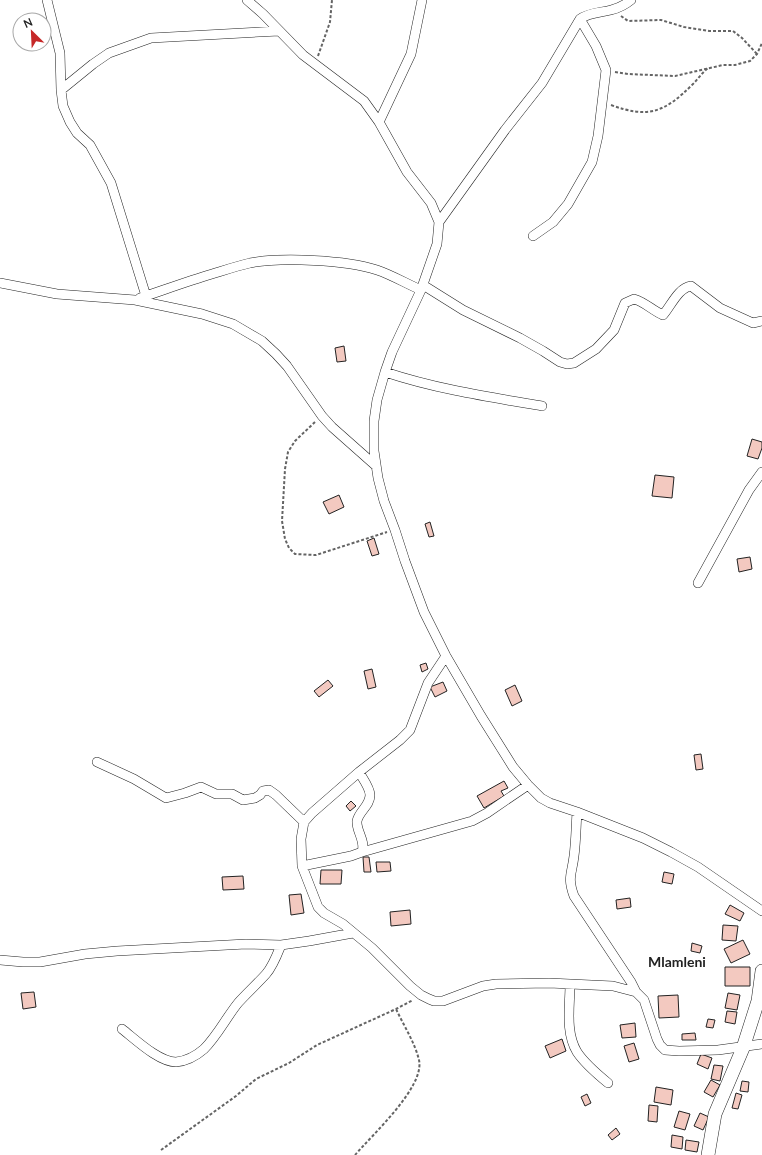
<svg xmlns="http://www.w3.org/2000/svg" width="762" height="1155" viewBox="0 0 762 1155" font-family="Lato,sans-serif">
<rect width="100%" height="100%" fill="#fff"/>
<path fill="#f3c9c0" stroke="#222" d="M344 346 346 361 337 362 335 348Z
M752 439 762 442V448L758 459 747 456Z
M655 475 674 477 672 498 652 496Z
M339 495 344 507 329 514 323 502Z
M430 522 434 536 429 537 425 524Z
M374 538 379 554 372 556 367 541Z
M750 557 752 569 739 572 737 559Z
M426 663 428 669 422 672 420 665Z
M372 669 376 687 368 689 364 671Z
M328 680 333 686 319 697 314 691Z
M443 682 447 691 435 697 430 687Z
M515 685 522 701 512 706 505 690Z
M701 754 703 769 696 770 694 755Z
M504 781 508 788 501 791 504 796 484 808 477 796Z
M351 801 356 806 350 811 346 806Z
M363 857H369L371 872H364Z
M376 862H390L391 871 377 872Z
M321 870H342L341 884H320Z
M664 872 674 874 672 884 662 882Z
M243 876 244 889 223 890 222 877Z
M301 894 304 913 291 915 289 895Z
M630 898 631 907 617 909 616 900Z
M730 905 744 913 740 921 725 914Z
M410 910 411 924 391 926 390 912Z
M723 925 738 926 736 941 722 940Z
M743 940 750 954 731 963 724 949Z
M692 943 702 946 700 953 691 951Z
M725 967H750V986H725Z
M34 992 36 1007 23 1009 21 993Z
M728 993 740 995 737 1010 725 1008Z
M678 995 679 1017 659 1018 658 996Z
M727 1011 737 1012 735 1024 725 1022Z
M708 1019 715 1020 713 1028 706 1027Z
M635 1023 636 1037 622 1038 620 1025Z
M695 1033 696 1040H682V1034Z
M562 1039 566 1051 550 1058 545 1046Z
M634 1043 639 1059 629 1062 624 1046Z
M701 1054 712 1058 708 1069 697 1064Z
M714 1065 723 1066 720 1081 711 1079Z
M711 1080 720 1085 713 1097 704 1092Z
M742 1081 749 1082 748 1092 740 1091Z
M656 1087 673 1090 671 1105 654 1102Z
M736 1093 742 1095 738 1109 732 1108Z
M587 1094 591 1103 585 1106 581 1097Z
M649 1105 658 1106 657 1122 648 1121Z
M679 1111 690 1114 685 1130 674 1127Z
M700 1113 709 1117 703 1130 694 1126Z
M616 1128 620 1134 612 1140 608 1135Z
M672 1135 683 1137 682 1149 671 1147Z
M686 1140 699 1142 697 1152 685 1150Z"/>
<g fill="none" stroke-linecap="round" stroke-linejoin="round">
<g stroke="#222" stroke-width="10">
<path id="minor" d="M47 0 60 53 61 90 63 106 70 122 77 133 90 145 111 183 146 296
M247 0 263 14 303 55 364 101 379 122 407 172 431 203 439 222 437 244 421 290 392 352 385 372 377 400 374 421V451L378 478 384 501 395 530 405 561 424 612 446 656 481 716 513 767 528 785 541 798 550 803 577 812 643 838 671 852 698 867 762 911
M61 90 93 64 109 53 151 38 279 31
M379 122 411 54 422 0
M439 222 505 130 542 83 580 19C590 12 600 13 611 10 619 8 625 5 631 0
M533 236 553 222 568 204 592 162 598 136 606 70 596 46 580 19
M0 283 57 294 135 300 202 314 233 324 262 341 276 354 287 366 322 416 332 427 376 466
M423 285 463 310 520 338 543 351 560 362 567 364 574 363 596 349 614 330 625 303 634 299C645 302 653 311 663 315 671 306 678 288 691 286L720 308 753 323 762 321
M140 298C164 290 188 281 212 274 225 270 237 266 250 263 282 257 346 260 377 270 392 275 407 284 421 290
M385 372C436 389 489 397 542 406
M698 583 749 490 762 472
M446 656 428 683 410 730 400 740 359 772 312 813 304 822 301 839 302 866 318 907 324 913 343 924 372 948 410 986 421 995 429 999 434 1001H443L483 986 496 984 549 983 613 986 636 992 644 1000 657 1039 660 1045 665 1050 679 1051 718 1050 762 1044
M97 762 134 779 166 798 185 793 201 787 216 794H232L243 800 255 798 260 795 263 791 269 790 276 795 304 822
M577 812C576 826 576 841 574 856 572 874 567 877 574 896L631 982 636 992
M362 852 472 821 487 813 528 785
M302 866 351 856 362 852C366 841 356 831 357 821 359 811 370 806 370 795 370 788 363 779 359 772
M0 960 23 962H40L85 954 117 951 246 944 281 945 309 941 353 933
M570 984C570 1006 565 1032 577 1052 585 1064 597 1074 608 1083
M122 1029C136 1040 159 1062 176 1062 187 1061 196 1056 204 1049 217 1036 226 1018 238 1003 247 993 257 984 266 974 273 966 277 955 281 945"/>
</g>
<g stroke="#222" stroke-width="14">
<path id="secondary" d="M708 1155 715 1114 743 1048 758 1001 762 971"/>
</g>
<path stroke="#646464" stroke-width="2" stroke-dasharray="3 2" stroke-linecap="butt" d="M621 16 628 21 661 20 684 27 709 31H733L742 38 757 54
M318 56 330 22 332 0
M615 72 628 74 675 76 723 65H735L750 61 757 54 762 43
M611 105C649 119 665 112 693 84 698 79 702 73 708 68
M315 422 295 441 288 452 285 469 282 521 285 539 289 548 295 554 316 555 387 532
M161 1150 236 1096 256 1079 289 1063 317 1045 396 1009 413 1000
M355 1155C372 1135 425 1087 419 1060 415 1043 404 1026 396 1009"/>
<use href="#minor" stroke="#fff" stroke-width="9"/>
<use href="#secondary" stroke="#fff" stroke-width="13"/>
</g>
<g text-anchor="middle" stroke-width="3" stroke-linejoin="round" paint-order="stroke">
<g font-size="14" font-weight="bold" fill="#222" stroke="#fff">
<text x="677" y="967">Mlamleni</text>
</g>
</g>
<g transform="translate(32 32) rotate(336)"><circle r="19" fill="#ffffff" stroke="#a7a7a7"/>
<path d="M0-3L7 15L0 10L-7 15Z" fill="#c62828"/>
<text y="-6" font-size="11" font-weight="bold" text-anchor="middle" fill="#222222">N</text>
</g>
</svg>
